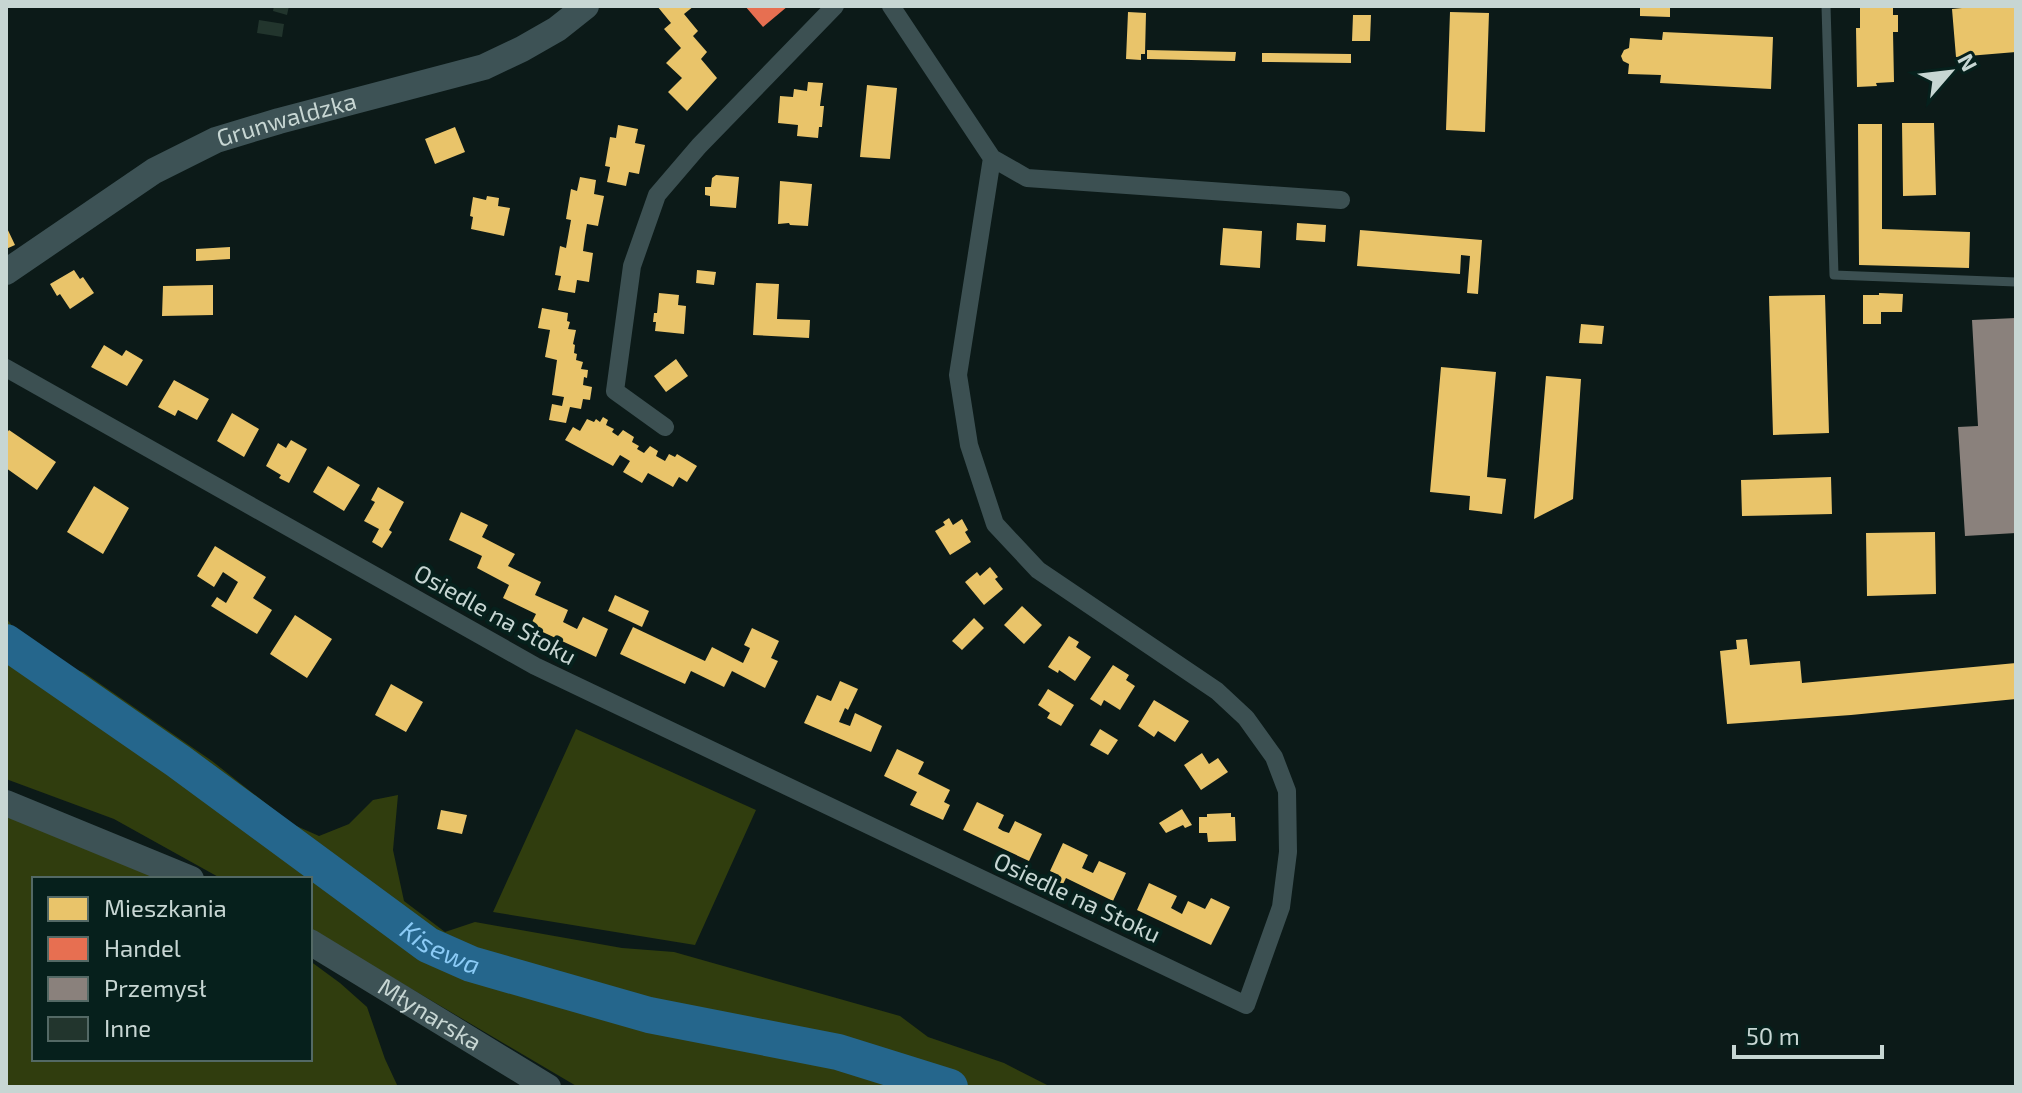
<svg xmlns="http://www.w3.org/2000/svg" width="2022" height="1093" viewBox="0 0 2022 1093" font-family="'Exo 2',sans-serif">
<rect width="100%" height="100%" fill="#0c1a18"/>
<path fill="#303d0e" d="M6 618 27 645 56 664 83 672 212 761 292 824 319 836 349 824 373 800 398 795 393 850 404 901 445 932 475 922 622 948 674 952 900 1016 928 1037 1004 1063 1051 1087H578L310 929V879H222L114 819 6 779Z
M576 729 756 810 695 945 493 912Z
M6 806 159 879H34V1059H310V961L340 983 367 1007 385 1059 398 1087H6Z"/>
<path fill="#e9c46a" d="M657 6H694L684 14 698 31 693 36 707 52 701 59 717 78 687 111 668 92 682 78 666 63 681 48 664 29 671 23Z
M1640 6H1670V17L1640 16Z
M1860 6H1893V15H1898V32H1893L1894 82 1876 83 1877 86 1857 87 1856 28H1860Z
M1982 6H2016V52L1956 57 1952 9Z
M1128 12 1146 13 1145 54H1141V60L1126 59Z
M1450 12 1489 13 1485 132 1446 130Z
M1353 15H1371L1370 41H1352Z
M1663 32 1773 37 1771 89 1660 83 1661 75 1628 74 1629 64 1623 61 1621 56 1624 50 1629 48 1630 38 1662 40Z
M1147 50 1236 52 1235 61 1147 59Z
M1262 53 1351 54V63L1262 62Z
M808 82 823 83 820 106H824L822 127H819L818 138 797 136 798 125 778 123 780 96 793 97 794 89 807 91Z
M867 85 897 88 890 159 860 157Z
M1902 123H1934L1936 195 1903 196Z
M1858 124H1882V229L1970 232 1969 268 1859 265Z
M618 125 638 129 635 143 645 145 639 174 629 172 626 186 607 182 610 167 605 166 610 137 616 138Z
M455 127 465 152 435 164 425 139Z
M716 175 739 177 736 208 710 206V196L705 195V187H711L712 178Z
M580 177 596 180 594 194 604 196 598 226 587 224 585 236 583 251 593 253 589 282 577 280 575 293 558 290 561 276 555 275 560 246 566 248 571 220 566 219 571 189 577 191Z
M780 181 812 184 808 226 790 225 789 223 778 224Z
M487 196 499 198 498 206 510 208 504 236 471 229 473 217 470 216 473 197 486 200Z
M1297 223 1326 225 1325 242 1296 240Z
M6 226 15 245 6 249Z
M1223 228 1262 231 1260 268 1220 265Z
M1360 230 1482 240 1478 294 1467 293 1470 256 1461 255 1460 274 1357 266Z
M230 247V259L196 261V249Z
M74 270 80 279 83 277 94 293 70 309 60 294 57 296 50 284Z
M697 270 716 272 714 285 696 283Z
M756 283 779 284 777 319 810 320 809 338 753 335Z
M213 285V315L162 316 163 286Z
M659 293 679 295 678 305 686 306 684 334 655 331 656 322H653L654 313H657Z
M1879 293 1903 294 1902 312H1881V324H1863V295H1879Z
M1825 295 1829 433 1773 435 1769 296Z
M542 308 568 313 567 321 570 322 568 329 576 330 573 344 575 345 574 353 577 354 576 360 583 362 581 369 588 370 587 378 584 377 583 385 592 387 590 400 583 399 581 409 570 407 566 423 549 420 552 404 562 406 564 397 552 395 557 360 545 357 550 330 538 328Z
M1581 324 1604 326 1602 344 1579 343Z
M104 345 122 356 126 350 143 360 127 386 91 367Z
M676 359 688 376 666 392 654 376Z
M1441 367 1496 372 1487 477 1506 479 1502 514 1469 510 1470 496 1430 492Z
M1546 376 1581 379 1573 499 1534 519Z
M174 380 209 399 197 420 178 410 175 416 158 407Z
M232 413 259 429 244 457 217 441Z
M603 417 608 420 606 425 614 429 612 432 618 436 623 430 634 437 632 442 639 446 637 449 644 453 650 446 658 451 656 456 665 461 669 454 675 457 677 454 697 466 687 482 679 477 673 487 648 473 642 483 623 472 630 461 620 455 613 466 565 440 573 427 580 431 587 419 594 422 596 419 600 422Z
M9 430 56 462 37 490 6 468V434Z
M291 440 307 449 289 483 279 478 281 475 266 466 278 443 286 448Z
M328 466 360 485 344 511 313 492Z
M1831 477 1832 514 1742 516 1741 480Z
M94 486 129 508 103 554 67 532Z
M378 487 404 502 389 530 392 532 382 548 372 542 379 529 364 521 375 502 371 500Z
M461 512 488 525 482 537 515 554 508 566 541 582 535 595 568 610 563 622 577 629 583 617 608 629 596 657 530 626 536 614 503 598 509 585 477 568 482 556 449 540Z
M949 518 953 525 962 519 968 530 965 532 971 542 950 555 935 531 945 525 943 522Z
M1935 532 1936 594 1867 596 1866 533Z
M215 546 266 577 253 598 272 610 257 634 211 606 217 597 226 603 238 582 223 572 214 587 197 576Z
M990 567 998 577 995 579 1003 589 984 605 965 582 977 572 980 576Z
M615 595 649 611 642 627 608 611Z
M1022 606 1042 625 1024 644 1004 625Z
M295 615 332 639 307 678 270 654Z
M974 618 984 628 962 650 952 641Z
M633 627 705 661 712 647 743 663 750 648 744 645 752 628 779 641 771 658 778 661 765 688 732 671 724 687 691 671 685 684 620 654Z
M1069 636 1079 642 1076 647 1091 657 1075 681 1059 670 1058 673 1048 667Z
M1747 639 1750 665 1800 661 1802 683 2016 663V699L1851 715 1727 724 1720 651 1737 649 1736 640Z
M1113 665 1129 675 1126 680 1135 686 1120 710 1104 700 1101 706 1090 699Z
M840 681 858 689 848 710 845 708 839 722 850 726 855 713 882 726 871 752 804 723 817 695 831 701Z
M391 684 423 702 406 732 375 715Z
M1048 689 1074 705 1061 726 1047 718 1050 713 1038 705Z
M1154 700 1189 721 1175 742 1158 731 1154 737 1138 726Z
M1100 729 1118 740 1108 755 1090 745Z
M897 749 924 762 918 774 950 790 944 802 950 805 943 820 910 805 917 792 884 776Z
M1202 753 1209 764 1218 758 1228 772 1201 790 1184 765Z
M977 802 1004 815 998 828 1003 831 1009 833 1015 821 1042 834 1029 861 963 830Z
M1182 809 1192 825 1185 828 1183 825 1166 833 1159 823Z
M441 810 467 815 462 834 437 829Z
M1231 813V817H1235L1236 841 1208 842 1207 833H1199V817H1207V814Z
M1063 843 1088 855 1082 868 1093 873 1099 861 1126 873 1113 901 1066 878 1063 884 1056 881 1059 875 1050 871Z
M1149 883 1177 896 1171 908 1182 914 1188 901 1205 909 1211 898 1230 907 1211 945 1137 910Z"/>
<path fill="#e76f51" d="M745 6H788L763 27Z"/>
<path fill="#8a817c" d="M2016 318V533L1965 536 1958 427 1978 426 1972 320Z"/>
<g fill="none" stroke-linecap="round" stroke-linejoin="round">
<path stroke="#25668c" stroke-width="36" id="s1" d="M6 642 178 761 428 945 471 964 649 1015 838 1052 950 1087"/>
</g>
<path fill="#22352d" d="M274 6H289L287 15 273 11Z
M259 20 284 24 282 37 257 33Z"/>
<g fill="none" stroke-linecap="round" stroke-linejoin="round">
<path stroke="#3c5052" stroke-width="9" d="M1826 6 1834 275 2016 282"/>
<path stroke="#3c5052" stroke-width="18" d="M891 6 992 158 1027 178 1341 200
M6 368 535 666 1246 1005 1281 907 1288 852 1287 791 1274 757 1246 718 1217 691 1038 570 995 524 969 445 958 375 992 158
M665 427 615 391 632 266 657 195 699 146 835 6"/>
<g stroke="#3d5255" stroke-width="26">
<path id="s2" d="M6 272 154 171 216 140 279 121 484 67 522 49 557 29 586 6"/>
<path d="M6 803 191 879"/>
<path id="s3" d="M310 942 548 1087"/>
</g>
</g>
<g text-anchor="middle" stroke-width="8" stroke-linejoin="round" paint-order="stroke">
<g font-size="24" fill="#c7d6d3" stroke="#06201c">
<text dy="8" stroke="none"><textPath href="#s2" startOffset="322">Grunwaldzka</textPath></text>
<text transform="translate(495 615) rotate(29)" y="8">Osiedle na Stoku</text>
<text transform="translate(1077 898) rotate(25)" y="8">Osiedle na Stoku</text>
<text dy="8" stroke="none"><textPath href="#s3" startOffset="140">Młynarska</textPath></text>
</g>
<g font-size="26" font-style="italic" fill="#8bcbf6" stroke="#06201c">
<text dy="9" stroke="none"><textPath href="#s1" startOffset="532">Kisewa</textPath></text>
</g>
</g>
<rect width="2022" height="1093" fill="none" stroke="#c7d6d3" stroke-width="16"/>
<rect x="32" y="877" width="280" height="184" fill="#06201c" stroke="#536965" stroke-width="2"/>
<rect x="48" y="897" width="40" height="24" fill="#e9c46a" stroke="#536965" stroke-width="2"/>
<text x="104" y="917" font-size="24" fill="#c7d6d3">Mieszkania</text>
<rect x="48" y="937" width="40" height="24" fill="#e76f51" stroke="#536965" stroke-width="2"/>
<text x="104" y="957" font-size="24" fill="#c7d6d3">Handel</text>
<rect x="48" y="977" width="40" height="24" fill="#8a817c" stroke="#536965" stroke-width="2"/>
<text x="104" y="997" font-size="24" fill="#c7d6d3">Przemysł</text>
<rect x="48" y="1017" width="40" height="24" fill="#22352d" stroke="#536965" stroke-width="2"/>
<text x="104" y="1037" font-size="24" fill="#c7d6d3">Inne</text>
<g transform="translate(1950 72) rotate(62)" stroke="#06201c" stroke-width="6" paint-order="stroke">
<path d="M0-6L14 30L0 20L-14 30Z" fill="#c7d6d3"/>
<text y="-12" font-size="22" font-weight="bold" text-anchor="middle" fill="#c7d6d3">N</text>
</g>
<path d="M1734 1045v12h148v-12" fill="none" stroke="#c7d6d3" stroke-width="4"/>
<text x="1746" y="1045" font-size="24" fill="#c7d6d3" stroke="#06201c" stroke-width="6" paint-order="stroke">50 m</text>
</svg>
